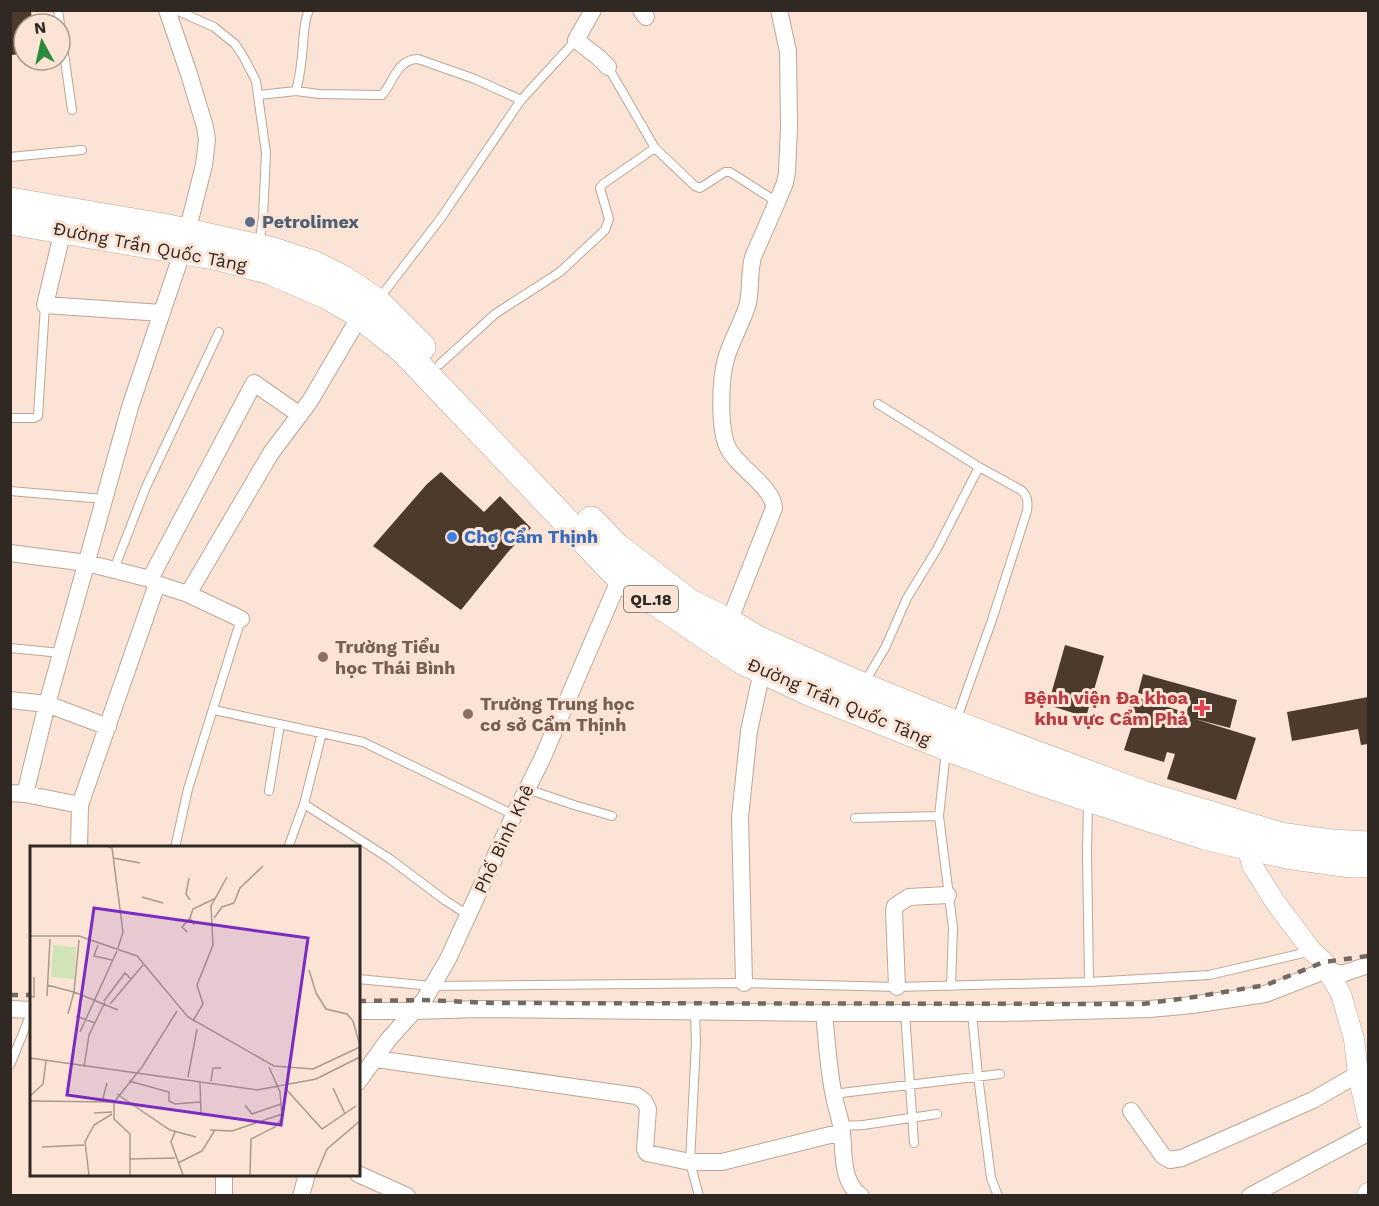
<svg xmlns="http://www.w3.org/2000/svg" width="1379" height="1206" viewBox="0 0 1379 1206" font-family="'Work Sans',sans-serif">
<rect width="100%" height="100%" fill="#fbe4d5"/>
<path fill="#4c3a2d" d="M10 10H31L32 24H24V54L10 55Z
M441 472 484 512 500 496 531 528 508 552 461 610 373 546 427 484Z
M1065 645 1104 656 1086 717 1048 705Z
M1143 674 1237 700 1230 728 1195 719 1256 738 1236 800 1167 779 1175 754 1167 752 1164 762 1124 750 1136 713 1128 710 1133 696 1181 711 1180 714 1186 716 1188 707 1138 693Z
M1368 697V744L1361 745 1358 729 1292 741 1287 712Z"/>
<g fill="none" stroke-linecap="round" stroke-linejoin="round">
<g stroke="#bca697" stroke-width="10">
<path id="service" d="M58 10 60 24
M176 10 214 27 235 44 243 56 256 81 266 153 263 218 259 245
M60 25 72 110
M608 67 655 148 695 186 700 188 725 172H730L777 202
M296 91 319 94 382 95C393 83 397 59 418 59L475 79 521 100
M259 95 296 91C300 76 302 60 303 44 304 33 304 20 309 10
M10 157 82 150
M378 300 441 218 521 100 576 40
M440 364 495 314 560 272 605 230 609 219 600 188 603 184 655 148
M878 404 979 467 1021 490C1028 496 1028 502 1027 511L992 620 956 721
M10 418H34L38 416 45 305
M10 491 104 499
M114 569 146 487 219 332
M10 648 61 653
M864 683 885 648 907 598 937 549 979 467
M214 710 363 742 514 815
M946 751 939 816 953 928 951 986
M527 789 574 805 612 816
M269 791 280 724
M1088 802 1087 852 1089 982
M304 804 390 859 446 901 468 915
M855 818 939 816
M175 848 188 789 241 619
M288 848 304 804 322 733
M358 979 432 986 744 983 897 987 1089 982 1209 975 1312 951
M695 1012 696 1042 690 1162 699 1196
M905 1013 914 1143
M972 1013 978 1076 991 1178 998 1196
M10 1065 32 1011
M833 1094 1000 1074
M841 1126 863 1125 937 1114"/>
</g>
<g stroke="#bca697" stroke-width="18">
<path id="minor" d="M167 10 189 74 205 127 207 140 204 165 187 232
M593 10 576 40 598 57 608 67
M641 10 646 17
M63 230 45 305 162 313
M10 553 87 563 150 579 157 584 188 594 241 619
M150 579 254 383 300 415
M188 594 271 453 310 401 360 316
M729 622 774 508C773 486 736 467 727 446 719 426 720 380 726 359 731 340 743 322 748 303 751 288 749 272 753 257L777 202 785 183 787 172 789 128 788 51 779 10
M10 700 47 704 108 727
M10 793 25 794 80 805
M25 794 47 704 130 407 183 250
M79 848 80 805 157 584
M744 983 740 817 749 731 762 671
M897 987 894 911 895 906 909 897 948 895
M10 1009 32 1010
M358 1011H415L479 1009 824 1013H1004L1150 1009 1192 1005 1265 994 1327 970 1342 974 1368 965
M824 1013C827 1040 828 1069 834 1096 836 1108 841 1119 842 1132 844 1153 841 1182 861 1196
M376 1059 637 1096 644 1101 648 1109 645 1149 647 1153 690 1162H722L842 1132
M358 1082 388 1040 424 1000 448 959 514 815 542 759 620 578
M1131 1111 1163 1156 1170 1160 1182 1158 1313 1100 1358 1074
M358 1174 407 1196
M224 1196V1174
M301 1196 307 1174
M1250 1196 1368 1133"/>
</g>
<g stroke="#bca697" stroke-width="21">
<path id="tertiary" d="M1247 846 1252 865 1275 902 1312 951 1324 962 1327 970 1341 994 1354 1039 1358 1074 1368 1119
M1367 1196 1368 1193"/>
</g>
<g stroke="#bca697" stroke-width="28">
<path id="trunk" d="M10 201 163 227 273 251 313 264 343 279 377 302 422 347
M10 221 219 257 270 271 328 296 354 311 403 350 620 578 743 661 811 693 959 752 1023 776 1127 811 1205 836 1247 846 1292 856 1349 864H1368
M591 520 616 546 690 603 729 622 757 639 862 686 955 724 1145 795 1281 836 1332 843 1368 845"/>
</g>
<use href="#service" stroke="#fff" stroke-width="8"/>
<use href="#minor" stroke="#fff" stroke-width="16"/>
<use href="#tertiary" stroke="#fff" stroke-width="20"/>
<use href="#trunk" stroke="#fff" stroke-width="27"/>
<path stroke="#75685f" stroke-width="4.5" stroke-dasharray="8 8" stroke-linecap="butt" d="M10 995H32
M358 1001 424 1000 491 1003 1142 1004 1194 997 1266 985 1324 962 1368 956"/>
</g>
<circle fill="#5c6f8a" stroke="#fbe4d5" stroke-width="2" cx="250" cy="222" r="6"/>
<circle fill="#3f7fe0" stroke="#fbe4d5" stroke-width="2" cx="452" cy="537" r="6"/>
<g fill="#8d6e63" stroke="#fbe4d5" stroke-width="2">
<circle cx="323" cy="657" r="6"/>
<circle cx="468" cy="714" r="6"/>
</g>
<path fill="#e0444e" stroke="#fbe4d5" stroke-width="2" d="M1199 699h6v6h6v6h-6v6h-6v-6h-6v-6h6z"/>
<g text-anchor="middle" stroke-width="6" stroke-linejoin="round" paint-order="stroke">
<rect fill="#fbe4d5" stroke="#6d6058" stroke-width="1.5" x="624" y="586" width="54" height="26" rx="4.5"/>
<g font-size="16" font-weight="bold" fill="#302822">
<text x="651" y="605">QL.18</text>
</g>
<g font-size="18" font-weight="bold" fill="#4e5e75" stroke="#fbe4d5" text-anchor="start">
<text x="262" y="228">Petrolimex</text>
</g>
<g font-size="18" fill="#302822" stroke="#fbe4d5">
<text transform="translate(150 247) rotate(11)" y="6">Đường Trần Quốc Tảng</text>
<text transform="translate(839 702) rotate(23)" y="6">Đường Trần Quốc Tảng</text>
<text transform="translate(504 839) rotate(-65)" y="6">Phố Bình Khê</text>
</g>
<g font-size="18" font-weight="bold" fill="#366cbe" stroke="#fbe4d5" text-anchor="start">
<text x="464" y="543">Chợ Cẩm Thịnh</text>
</g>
<g font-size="18" font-weight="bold" fill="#785e54" stroke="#fbe4d5" text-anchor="start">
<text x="335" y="653">Trường Tiểu<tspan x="335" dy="21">học Thái Bình</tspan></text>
<text x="480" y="710">Trường Trung học<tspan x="480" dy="21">cơ sở Cẩm Thịnh</tspan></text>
</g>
<g font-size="18" font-weight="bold" fill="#be3a42" stroke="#fbe4d5" text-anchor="end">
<text x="1188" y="704">Bệnh viện Đa khoa<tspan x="1188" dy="21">khu vực Cẩm Phả</tspan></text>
</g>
</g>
<g transform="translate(30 846)">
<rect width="330" height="330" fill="#fbe4d5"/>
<path d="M23 99 46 101 44 133 21 131Z" fill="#d0e4b7"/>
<path fill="none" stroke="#aa998d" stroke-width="1.5" d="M78 1 82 2 93 86 88 102M83 12 110 17M159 32 156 48 160 54M112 51 133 57M184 72 192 61 204 57 210 42 233 20M164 79 160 72 163 63 186 52M157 86 152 81 160 72M0 90H49L107 110 158 171 244 220 283 223 330 201M49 94 44 146 88 164M68 99 64 110 82 114M279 124 286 147 296 163 317 168 323 175 330 200M17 139 44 146 38 168M0 150 4 151V131M17 150 20 93M74 155 95 127 101 133M80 158 113 119M46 170 65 177M163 175 173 158 167 139 183 99 181 60 197 31M50 186 87 105M0 212 227 244 286 233 330 211M54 221 59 189 75 156M158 231 167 183M99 235 139 246V255L145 258 170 256M181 235 183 222H191M170 237 171 267M255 242 292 283 326 260M303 242 315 268M87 248 140 284 166 291M0 250 13 238 16 215M0 255 84 256M72 256 77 237M215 259 222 268 251 258M64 267 82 266M180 284 202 285 252 268M145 286 141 296 153 329M12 301 54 299M99 313 145 312M148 317 172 305 185 284M59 329 55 296 64 279 82 268M100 329V288L84 273V256L112 221 147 165M220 329 221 293 245 281 252 272 250 246 239 221M286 329 297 303 330 275"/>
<path fill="#7b2cbf" fill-opacity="0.15" stroke="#7b2cbf" stroke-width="3" d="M64 62 278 92 251 279 37 249Z"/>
<rect width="330" height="330" fill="none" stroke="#302822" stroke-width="3"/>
</g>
<rect width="1379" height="1206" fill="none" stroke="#302822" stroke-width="24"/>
<g transform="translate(42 42) rotate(352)"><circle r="28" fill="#fbe4d5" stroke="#aa998d" stroke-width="1.5"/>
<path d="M0-4.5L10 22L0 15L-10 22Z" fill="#2a8a3d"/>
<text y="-9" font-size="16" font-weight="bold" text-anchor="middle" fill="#302822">N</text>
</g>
</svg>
